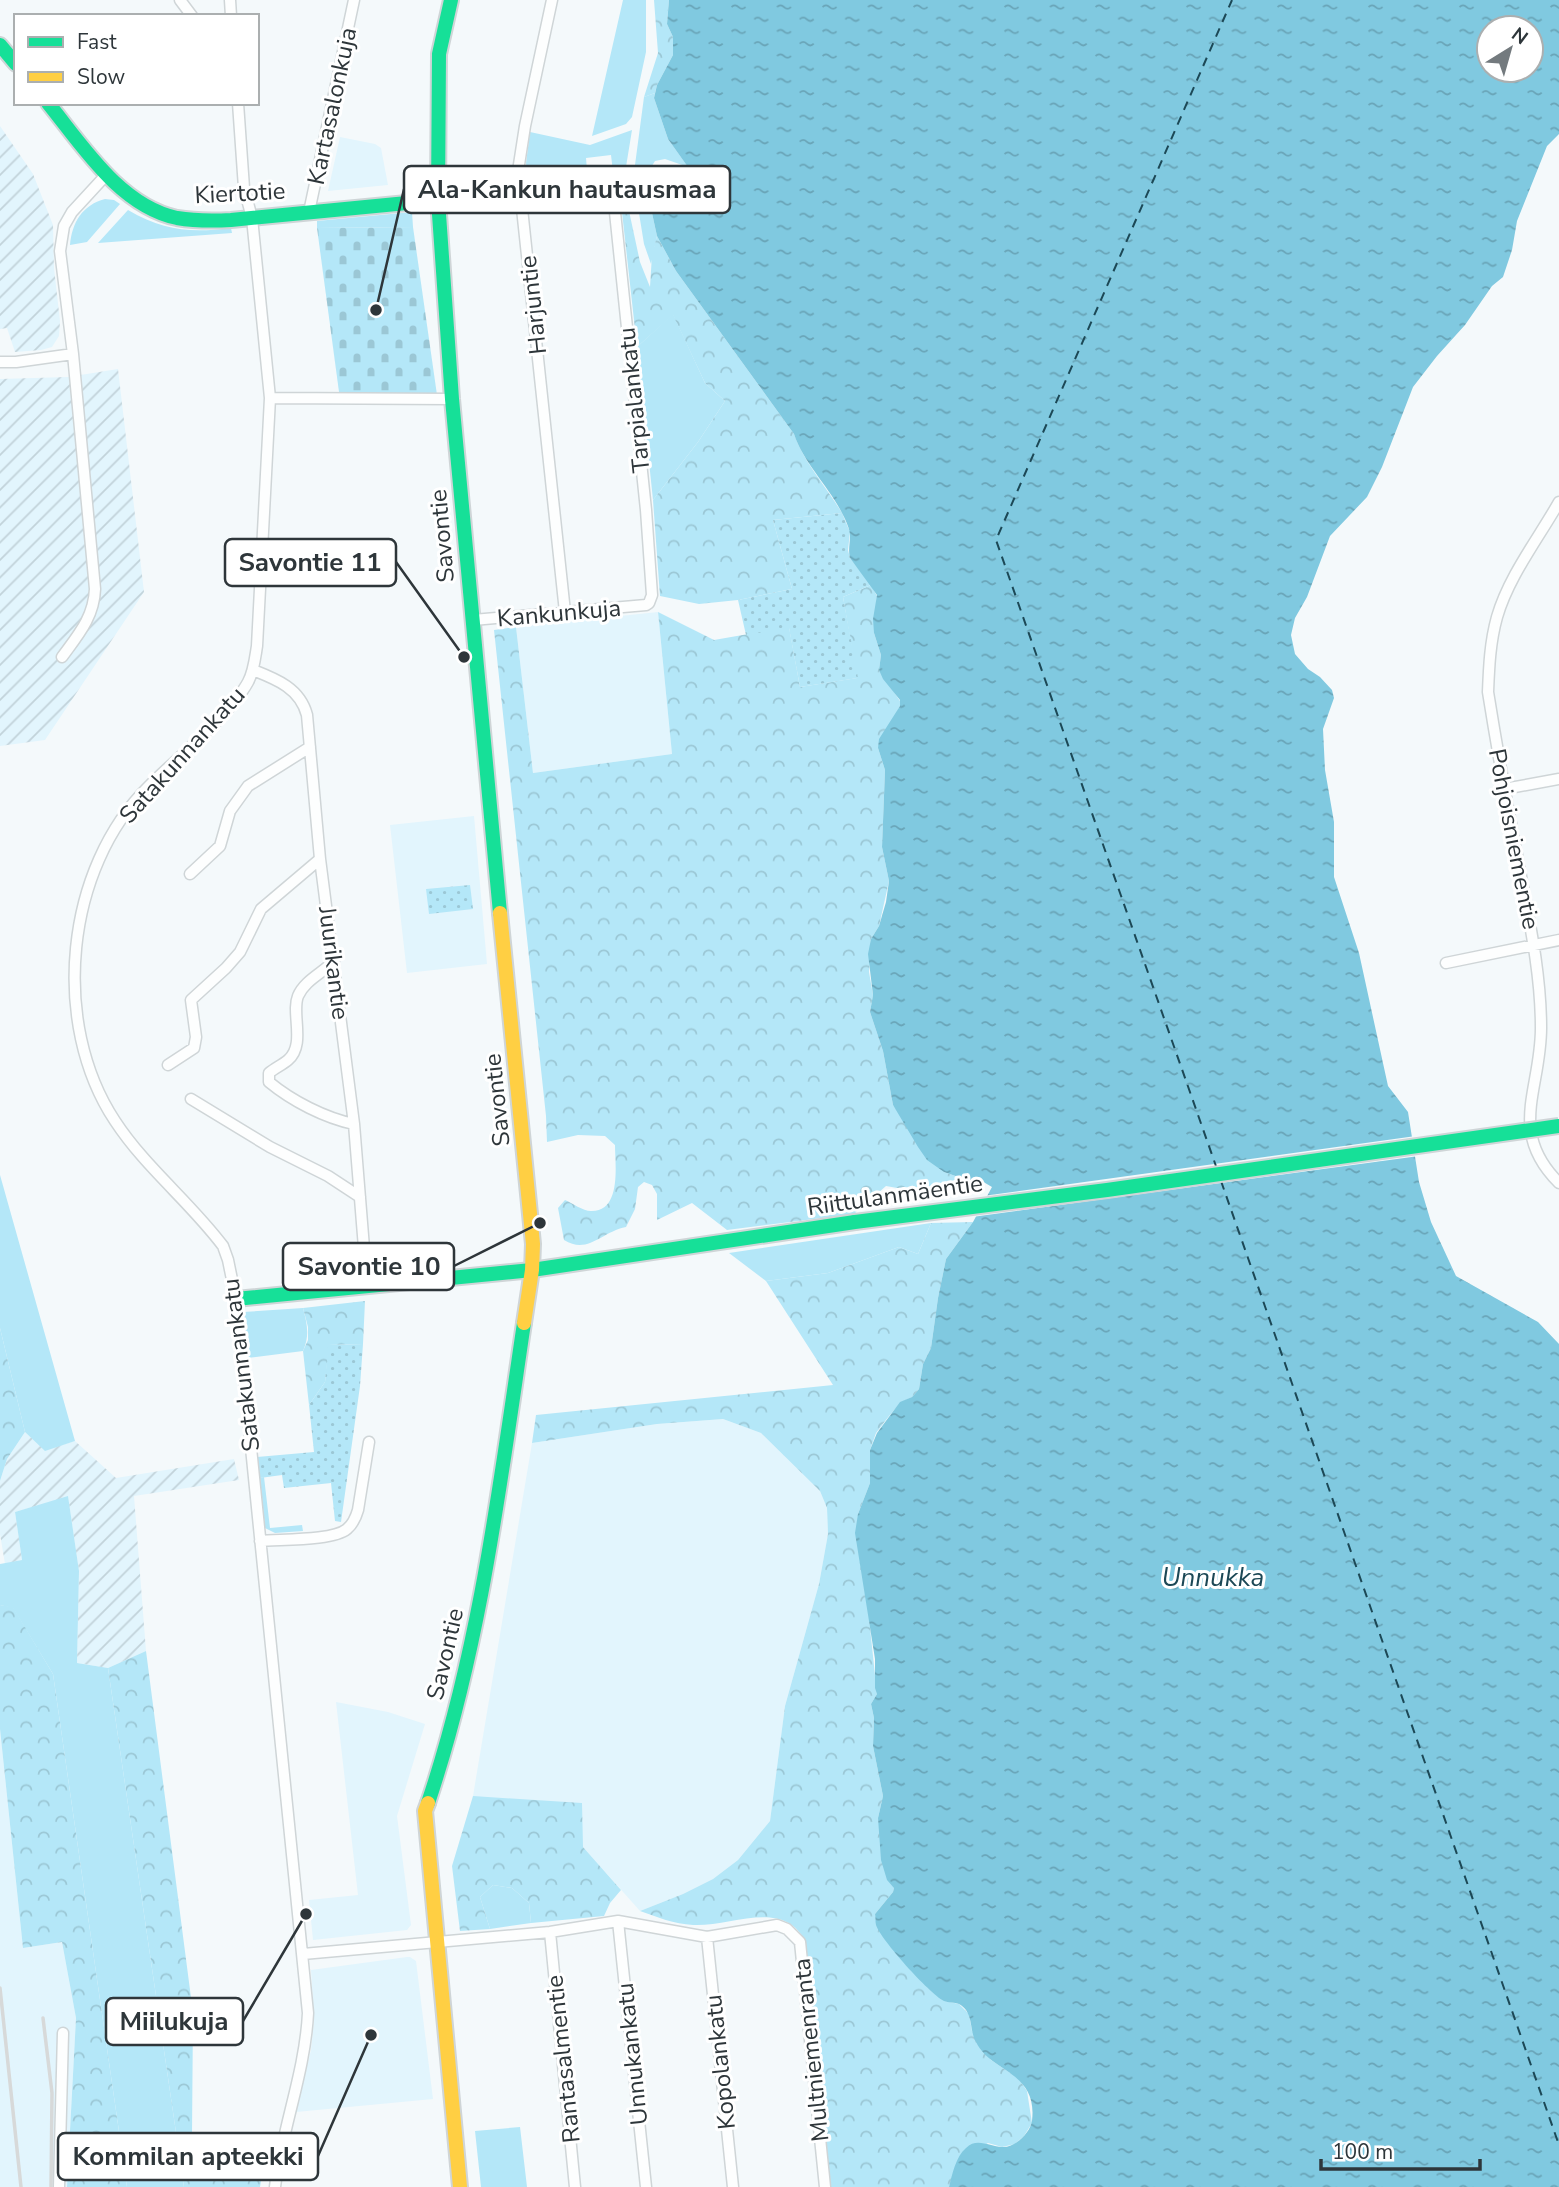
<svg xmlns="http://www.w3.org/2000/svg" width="1559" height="2187" viewBox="0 0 1559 2187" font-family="'Nunito Sans',sans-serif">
<defs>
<pattern id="industrial-furrows" width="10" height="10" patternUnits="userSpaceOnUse" patternTransform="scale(1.75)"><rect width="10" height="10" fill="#e2f5fd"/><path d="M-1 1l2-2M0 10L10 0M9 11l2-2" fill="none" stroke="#c2d3da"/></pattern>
<pattern id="forest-crowns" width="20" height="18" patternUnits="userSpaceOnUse" patternTransform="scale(1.75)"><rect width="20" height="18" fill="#b4e7f8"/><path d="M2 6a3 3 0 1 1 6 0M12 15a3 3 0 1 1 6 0" fill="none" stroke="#9bc7d5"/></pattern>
<pattern id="cemetery-stones" width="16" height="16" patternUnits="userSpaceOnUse" patternTransform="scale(1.75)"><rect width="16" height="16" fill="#b4e7f8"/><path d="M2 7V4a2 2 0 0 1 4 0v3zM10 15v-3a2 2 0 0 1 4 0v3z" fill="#9bc7d5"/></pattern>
<pattern id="park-dots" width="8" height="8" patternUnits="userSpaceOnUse" patternTransform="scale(1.75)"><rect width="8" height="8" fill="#b4e7f8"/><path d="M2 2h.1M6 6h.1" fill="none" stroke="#9bc7d5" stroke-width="1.8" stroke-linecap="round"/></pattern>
<pattern id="water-ripples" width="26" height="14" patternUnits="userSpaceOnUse" patternTransform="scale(1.75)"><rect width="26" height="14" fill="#80c9e0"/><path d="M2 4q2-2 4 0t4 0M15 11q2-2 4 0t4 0" fill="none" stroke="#69a4b7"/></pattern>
</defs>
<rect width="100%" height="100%" fill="#f4f9fb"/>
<path fill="#e2f5fd" d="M340 137 375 144 381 148 388 185 328 191Z
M658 612 672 754 533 773 516 627Z
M474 816 487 964 407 973 390 825Z
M723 1419 761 1433 820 1491 827 1508 828 1534 819 1584 785 1706 770 1821 738 1860 713 1879 683 1894 640 1911 583 1847 473 1796 532 1443 657 1424Z
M336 1702 388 1712 425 1724 397 1816 411 1925 407 1930 313 1940 309 1900 358 1895Z
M0 1729 23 1948 62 1942 76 2018 67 2187H0Z
M407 1957H410L416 1961 433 2099 296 2112 311 2050 314 2021 311 1970Z"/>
<path fill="url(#industrial-furrows)" d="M0 126 33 174 53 225 54 268 60 321 59 336 52 347 41 350 15 352 7 328 0 329Z
M118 369 144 592 45 740 0 746V379L68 377Z
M25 1432 45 1450 75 1441 116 1478 234 1459 239 1480 134 1496 146 1651 108 1668 77 1663 79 1571 68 1497 15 1512 22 1560 5 1564 0 1534V1481L7 1459Z"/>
<path fill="#b4e7f8" d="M623 0H646V52L632 117 626 124 592 136Z
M655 93 654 98 668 139 688 167 665 159 655 161 648 172 633 180 644 97Z
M632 130 625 173 622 179 614 180 611 155 586 158 588 182 528 185 526 163 530 132 590 145Z
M105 199 114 200 120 204 87 242 70 245C72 223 82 205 105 199Z
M638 207 652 213 657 236 651 264 644 244Z
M128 210C164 231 191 233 231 228L232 233 98 243Z
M412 212 413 227 317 228V221Z
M673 314 705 383 725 401 698 442 653 500 637 347Z
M0 1175 75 1441 45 1451 25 1432 0 1328Z
M931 1223 918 1254 899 1247 828 1273 766 1281 729 1253Z
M303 1308C307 1324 310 1335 303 1351L247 1358 243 1312Z
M264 1477 270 1528 302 1525 303 1531 275 1533 265 1528 260 1478Z
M68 1496 79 1571 77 1663 108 1668 184 2187H127L53 1674 13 1608 0 1605V1564L22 1560 15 1512Z
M493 1885 512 1888 529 1903 531 1923 490 1929 480 1897Z
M520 2127 527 2187H481L475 2131Z"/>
<path fill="url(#forest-crowns)" d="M654 0H669L667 24 673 37V55L657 85 655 93 644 97 658 53Z
M659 181 694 183C678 197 667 189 652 213L638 207C639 192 645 186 659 181Z
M622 194 626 197 640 262 650 287 652 255 657 236 676 271 794 434C804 463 826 486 842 513L773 520 792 589 738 600 699 604 660 596 653 500 698 442 725 401 705 383 673 315 637 347 621 203Z
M871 585 877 596 874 633 881 655 879 670 900 701V706L878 748 885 770 882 847 889 881 879 926 871 939 869 972 873 995 870 1012 883 1051 893 1105 944 1172 967 1180 925 1193 886 1186 854 1214 727 1230 692 1203 657 1220V1194L652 1185 644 1182 638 1187 635 1209 626 1227C601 1232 588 1255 564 1240L558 1208 565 1200C572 1203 583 1211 591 1211 622 1212 615 1164 615 1145L605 1136 578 1135 547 1142 546 1116 494 630 516 627 533 773 672 754 658 612 714 640 789 627 800 687 857 678 843 597Z
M973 1222 946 1259 938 1298 931 1348 923 1364 919 1389 912 1397 900 1403 889 1416 876 1433 870 1450V1483L858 1514 877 1694 871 1704 874 1718 873 1746 883 1796 878 1818 894 1888 893 1892 875 1914 891 1947 930 1990 945 2001 959 2004 969 2014 972 2031 991 2060 1019 2079 1027 2091 1032 2123 1024 2136 1015 2144 1002 2147 988 2143 958 2161 949 2187H830L806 1943C785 1897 731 1927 693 1925 674 1924 657 1917 640 1911L683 1894 713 1879 738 1860 770 1821 785 1706 819 1584 828 1534 827 1508 820 1491 761 1433 723 1419 657 1424 532 1443 536 1415 833 1385 766 1281 828 1273 899 1247 918 1254 931 1223Z
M365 1301 363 1344 329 1345 325 1382 309 1405 303 1351 308 1340V1327L303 1308Z
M0 1328 25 1432 7 1459 0 1481Z
M0 1605 13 1607 53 1674 127 2187H67L76 2018 62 1942 23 1948 0 1729Z
M146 1651 193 2013 192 2135 265 2155 260 2187H184L108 1668Z
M473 1796 582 1803 583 1847 621 1890 610 1903 604 1916 531 1923 529 1903 512 1888 493 1885 480 1897 490 1929 460 1931 452 1866Z"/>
<path fill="url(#cemetery-stones)" d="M413 227 437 395 339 392 317 228Z"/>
<path fill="url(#park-dots)" d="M842 513 850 532 848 550 850 558 871 585 843 597 858 678 800 687 789 628 746 635 738 600 792 589 773 520Z
M470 885 473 909 429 914 426 889Z
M363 1344 360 1386 341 1522 335 1521 331 1483 284 1488 282 1475 260 1478 257 1457 314 1452 309 1405 325 1382 328 1345Z"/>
<path fill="url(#water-ripples)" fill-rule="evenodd" d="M669 0H1559V134L1547 146 1517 221 1512 250 1503 277 1492 286 1465 325 1437 356 1413 387 1382 467 1367 497 1330 536 1307 597 1295 618 1291 635 1295 654 1308 669 1320 677 1332 690 1334 698 1323 729 1325 770 1334 822V877L1359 953 1388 1086 1408 1112 1419 1182 1431 1222 1456 1276 1538 1322 1559 1344V2187H949C952 2175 956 2156 966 2148 977 2137 990 2147 1002 2147 1015 2148 1030 2133 1032 2121 1038 2071 991 2073 976 2042 969 2030 974 2012 959 2004 955 2002 948 2003 944 2001 929 1993 881 1940 876 1925 875 1921 876 1918 875 1914L893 1892 894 1888 887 1880 881 1860 878 1818 883 1796 873 1746 874 1718 871 1704 877 1694 875 1688V1659L855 1533 858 1514 870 1483V1450L877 1433 900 1402 912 1397 919 1389 923 1364 931 1348 938 1298 946 1259 973 1222 992 1187 980 1180H967L944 1172 927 1160 918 1147 893 1105 883 1051 870 1012 873 995 868 954 871 939 879 926 886 902 889 881 882 847 885 770 878 748 879 739 900 706V700L883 679 879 670 881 655 874 633 873 619 877 595 850 558C848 550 850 544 850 536 850 529 846 521 843 515 829 486 804 464 794 434L676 271 657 236 652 213C656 205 660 200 667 195 677 188 693 191 695 177L668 139 654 98 657 85 673 55V37L667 24ZM1489 28H1531V70H1489Z"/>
<path fill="#f4f9fb" d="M1416 1136 1419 1156 972 1217 983 1196Z"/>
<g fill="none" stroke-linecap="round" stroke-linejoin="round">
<path stroke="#1c4856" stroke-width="2" stroke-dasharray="9 7" stroke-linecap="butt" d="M1217 1169 996 540 1232 0
M1221 1181 1559 2145"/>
<g stroke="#cfd5d7" stroke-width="13">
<path id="street" d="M180 0 192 16
M230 0 231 16
M552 0 525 126 518 171 565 612
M238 103 244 188 252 218 270 398 257 646C255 658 254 671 248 682 230 715 177 758 149 786 65 868 50 1023 115 1121 145 1167 190 1202 223 1246L228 1260 236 1299 308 2013C305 2073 282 2128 275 2187
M438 200 610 187 613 193 646 510 652 595 649 603 646 605 473 620
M309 212 354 0
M0 362H16L73 354
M270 398 452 399
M1559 502C1538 539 1509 576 1497 617 1490 642 1489 667 1488 692 1497 748 1507 804 1518 860 1528 915 1541 971 1541 1028 1541 1090 1507 1131 1559 1183
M62 657C78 635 94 617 95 589L73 354 60 251 64 226 72 212 107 174
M253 670C276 679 300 688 307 715L320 859 354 1124 367 1285
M1504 789 1559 779
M190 874 220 846 230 811 248 786 310 747
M334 961C323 973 305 980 298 996 291 1013 306 1045 288 1060 282 1065 275 1068 269 1073V1082C292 1101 325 1118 354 1124
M1446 963 1559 940
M168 1065 194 1048 196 1037 191 1000 226 968 240 952 261 909 320 859
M191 1099 270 1147 328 1176 360 1197
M260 1541C280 1539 333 1541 347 1529 353 1524 356 1517 358 1510L369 1442
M618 1921 646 2187
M550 1932 575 2187
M707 1937 733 2187
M303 1954 550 1932 618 1921 707 1937 777 1925 787 1929 800 1942 825 2187
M59 2187 63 2033"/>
</g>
<g stroke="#cfd5d7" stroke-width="18">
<path id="fast" d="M451 0 439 54 438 200 452 399 500 913
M0 45 16 64
M48 103C82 145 120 206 177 218 195 221 212 221 231 220L438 200
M236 1299 532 1270 855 1222
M428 1803C480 1648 500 1484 524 1323"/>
</g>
<g stroke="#cfd5d7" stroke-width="18">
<path id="slow" d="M500 913 533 1244 532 1270 524 1323
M428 1803 425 1811 460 2187"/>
</g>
<use href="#street" stroke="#fdfefe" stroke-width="10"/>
<use href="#fast" stroke="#16e098" stroke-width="14"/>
<use href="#slow" stroke="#ffcf43" stroke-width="14"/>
<path stroke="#d7d9d9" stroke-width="3.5" d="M0 1988 21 2187
M43 2018 52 2093 51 2187"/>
<g stroke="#cfd5d7" stroke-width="18" stroke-linecap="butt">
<path id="fast-bridge" d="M855 1222 1107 1190 1559 1126"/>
</g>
<use href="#fast-bridge" stroke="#16e098" stroke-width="14"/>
</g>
<g text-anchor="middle" stroke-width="6" stroke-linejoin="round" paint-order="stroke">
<g font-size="24" fill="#2e363a" stroke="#fff">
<text transform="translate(332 106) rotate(-78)" y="8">Kartasalonkuja</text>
<text transform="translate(240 193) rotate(-3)" y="8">Kiertotie</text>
<text transform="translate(533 305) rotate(-96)" y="8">Harjuntie</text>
<text transform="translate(634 400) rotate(-96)" y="8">Tarpialankatu</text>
<text transform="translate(442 536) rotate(-95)" y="8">Savontie</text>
<text transform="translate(559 613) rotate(-5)" y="8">Kankunkuja</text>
<text transform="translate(182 755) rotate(-48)" y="8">Satakunnankatu</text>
<text transform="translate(1514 839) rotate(79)" y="8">Pohjoisniementie</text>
<text transform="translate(334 963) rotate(83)" y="8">Juurikantie</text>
<text transform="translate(497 1100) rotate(-96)" y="8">Savontie</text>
<text transform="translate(895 1195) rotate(-8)" y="8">Riittulanmäentie</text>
<text transform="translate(241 1365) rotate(-97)" y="8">Satakunnankatu</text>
<text transform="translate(445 1654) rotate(-77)" y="8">Savontie</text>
<text transform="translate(811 2050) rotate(-96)" y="8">Multniemenranta</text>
<text transform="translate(632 2054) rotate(-96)" y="8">Unnukankatu</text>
<text transform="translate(563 2059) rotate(-96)" y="8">Rantasalmentie</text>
<text transform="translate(720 2062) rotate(-96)" y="8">Kopolankatu</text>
</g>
<g font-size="26" font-style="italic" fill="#1c4856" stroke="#fff">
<text x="1213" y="1586">Unnukka</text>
</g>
</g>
<path fill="none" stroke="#2e363a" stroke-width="2.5" d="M376 310L404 189M464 657L396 562M540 1223L454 1266M306 1914L243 2021M371 2035L318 2156"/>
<g fill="#2e363a" stroke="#fff" stroke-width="2.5">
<circle cx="376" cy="310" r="7"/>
<circle cx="464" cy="657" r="7"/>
<circle cx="540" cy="1223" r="7"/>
<circle cx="306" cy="1914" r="7"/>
<circle cx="371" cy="2035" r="7"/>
</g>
<g fill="#fff" stroke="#2e363a" stroke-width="2.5">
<rect x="404" y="166" width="326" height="47" rx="7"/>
<rect x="225" y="539" width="171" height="47" rx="7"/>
<rect x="283" y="1243" width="171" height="47" rx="7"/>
<rect x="106" y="1998" width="137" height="47" rx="7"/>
<rect x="58" y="2133" width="260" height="47" rx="7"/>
</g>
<g font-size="26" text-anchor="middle" font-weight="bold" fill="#2e363a">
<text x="567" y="198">Ala-Kankun hautausmaa</text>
<text x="310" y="571">Savontie 11</text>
<text x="369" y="1275">Savontie 10</text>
<text x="174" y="2030">Miilukuja</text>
<text x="188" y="2165">Kommilan apteekki</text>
</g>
<rect x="14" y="14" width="245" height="91" fill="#ffffff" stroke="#abafb0" stroke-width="2"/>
<rect x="28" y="37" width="35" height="10" fill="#16e098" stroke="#abafb0" stroke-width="2"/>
<text x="77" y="49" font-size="21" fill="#2e363a">Fast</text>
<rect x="28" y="72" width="35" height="10" fill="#ffcf43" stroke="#abafb0" stroke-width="2"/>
<text x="77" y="84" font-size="21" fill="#2e363a">Slow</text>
<g transform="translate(1510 49) rotate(37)"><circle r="33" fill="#ffffff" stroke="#abafb0" stroke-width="2"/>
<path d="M0-5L12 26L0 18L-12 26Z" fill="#737a7e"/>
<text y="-10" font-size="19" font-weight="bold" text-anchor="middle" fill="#2e363a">N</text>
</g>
<path d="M1321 2159v10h159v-10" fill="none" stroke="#2e363a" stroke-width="3.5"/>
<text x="1332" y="2159" font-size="21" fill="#2e363a" stroke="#ffffff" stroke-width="5" paint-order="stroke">100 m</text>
</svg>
